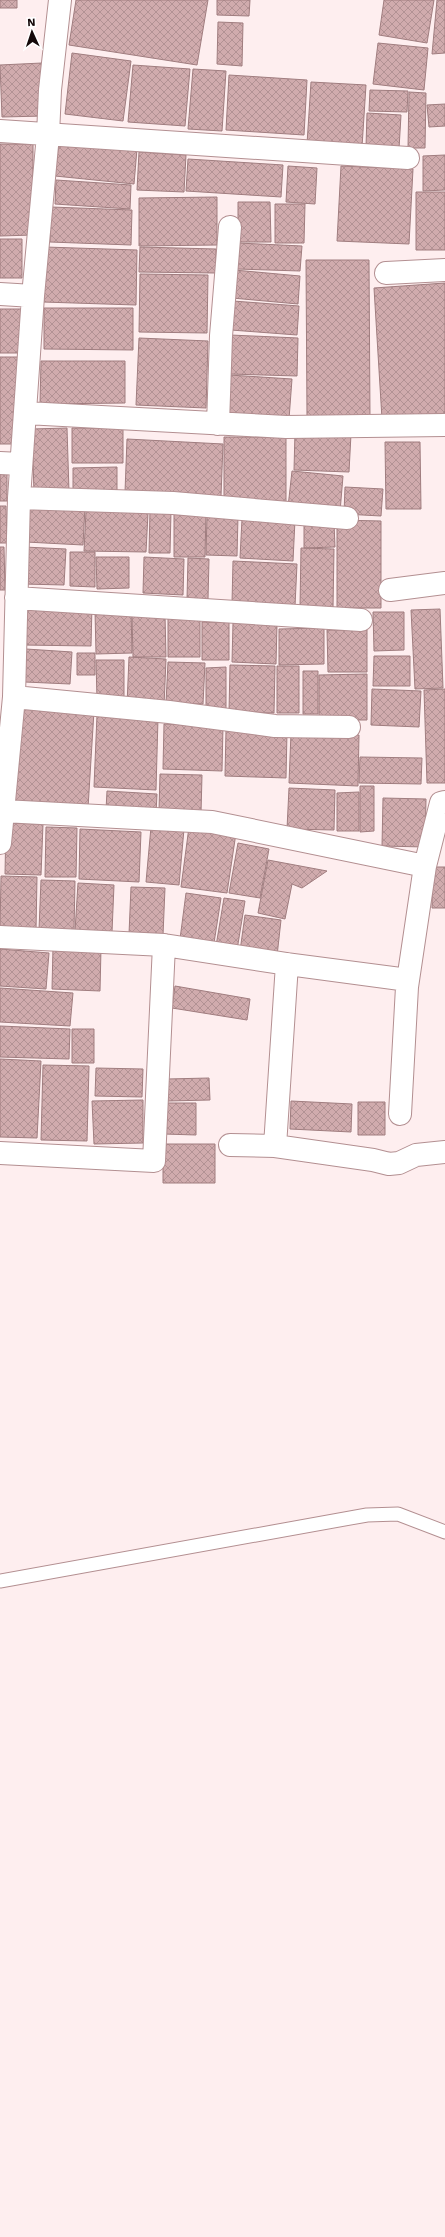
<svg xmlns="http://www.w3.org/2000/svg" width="445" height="2237" viewBox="0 0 445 2237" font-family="'Work Sans',sans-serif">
<defs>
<pattern id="building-cross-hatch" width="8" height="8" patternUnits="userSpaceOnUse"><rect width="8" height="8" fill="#d0abad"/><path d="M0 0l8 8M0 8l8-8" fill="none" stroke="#b29294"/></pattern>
</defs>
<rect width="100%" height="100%" fill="#feeeef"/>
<path fill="url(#building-cross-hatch)" stroke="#a07d7f" d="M0 0H17V8H0Z
M76 0H208L197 65 69 45Z
M217 0H250L249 16 217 15Z
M384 0H434L427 43 379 35Z
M437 0H445V53L432 54Z
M218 22 243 23 242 66 217 64Z
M378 43 428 48 424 90 373 84Z
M72 53 131 61 123 121 65 114Z
M42 63 44 116 2 117 0 65Z
M133 65 190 69 185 126 128 122Z
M193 69 226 71 222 131 188 129Z
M229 75 307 80 304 135 226 130Z
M311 82 366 85 362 147 307 144Z
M370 90 408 91 407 112 369 111Z
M409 92 426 93 425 148H408Z
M445 104V126L429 127 427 105Z
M367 113 401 115 399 149 366 147Z
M59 141 137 149 134 184 55 176Z
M0 144H33V235L0 236Z
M139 152 186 155 184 192 137 190Z
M445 155V190L423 191V156Z
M188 159 283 165 281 197 186 191Z
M288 166 317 168 315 204 286 202Z
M341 166 413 169 409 244 337 241Z
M56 180 131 185 130 209 55 204Z
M416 192H445V250H416Z
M217 197V245L139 246V198Z
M238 202H270L271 242H238Z
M275 204H305L304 243H275Z
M51 207 132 210 131 245 50 242Z
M0 239H22V278H0Z
M238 243 302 246 300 271 237 269Z
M45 247 137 250 136 305 43 302Z
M140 247 216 249V273L139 272Z
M306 260H369L370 418H307Z
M234 270 300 276 298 304 232 298Z
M140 274 208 275 207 333 139 332Z
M445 283V418L382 419 374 288Z
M233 301 299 306 297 335 231 330Z
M44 308H133V350L44 349Z
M0 309H29V353H0Z
M230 335 298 338 297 376 229 374Z
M139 338 208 341 206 408 136 405Z
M0 357H22L19 444H0Z
M41 361H125V403L40 404Z
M229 375 292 379 289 419 226 416Z
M67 428 69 492 34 493 32 429Z
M72 428H123V463H72Z
M295 432 351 434 349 472 294 470Z
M224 437H286V503H224Z
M127 439 223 444 221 496 125 492Z
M385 442H420L421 509H386Z
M117 467V494H73V468Z
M292 471 343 476 340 512 288 507Z
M0 473H7V501H0Z
M345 487 383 489 381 516 344 514Z
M28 504 85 507 83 545 26 542Z
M0 506H6L7 543H0Z
M150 510 171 511 170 553H149Z
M86 511 148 513 146 552 84 551Z
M174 511H206L205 557H174Z
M207 515 238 516 237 556 206 555Z
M242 519 295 520 293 561 240 558Z
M337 520 381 521V608H337Z
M334 523 335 547 304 548V524Z
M0 547H4L5 590H0Z
M24 547 66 549 64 585 23 584Z
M301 548 334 549 333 608 300 607Z
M70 552H95V587L70 586Z
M96 557H129V588L97 589Z
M144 557 184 559 183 595 143 593Z
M188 558 209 559 208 599H187Z
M233 561 297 564 295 606 232 603Z
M23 604 92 605 91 646 22 645Z
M440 609 443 688 415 689 411 610Z
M131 610 132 653 96 654 95 611Z
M373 612H404V650L374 651Z
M165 615 166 657H133L132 616Z
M168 616 200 617V657H168Z
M202 622H229V660H202Z
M233 623 277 624 276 664 232 662Z
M324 628V664L279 665V629Z
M327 630H367V672H328Z
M26 649 72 652 70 684 25 682Z
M77 653H95V675H77Z
M374 656H410V686H373Z
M129 657 166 659 164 706 127 705Z
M96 660H124V700H97Z
M168 662 205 663 203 704 166 703Z
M230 665 275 666 274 713 229 712Z
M277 666H299V713H277Z
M226 667V709H206V668Z
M303 671H318V714H303Z
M367 674V720H319V675Z
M372 689 421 691 419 727 371 725Z
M445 689V783H427L424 690Z
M18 707 94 711 88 808 12 803Z
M97 715 158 718 156 790 94 787Z
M164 724 223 726 222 771 163 769Z
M226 730 287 732 286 778 225 776Z
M291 733 359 735 358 786 289 783Z
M360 757 422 758 421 784 359 783Z
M160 774 202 775 201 813 159 811Z
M360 786H374V831L360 832Z
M289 788 335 790 334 830 287 829Z
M107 791 157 794 156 813 106 810Z
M359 792V831H337V793Z
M383 798 426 799 425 847 382 846Z
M6 823 43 824 41 875 5 874Z
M46 827 77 828 76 877H45Z
M151 827 184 829 179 885 146 882Z
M189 827 236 833 227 893 181 887Z
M80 829 141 832 139 882 79 879Z
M238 843 269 849 260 898 229 893Z
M268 860 327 871 302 888 292 884 285 919 258 913Z
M432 867H445V908H432Z
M1 876 37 877 36 930 0 928Z
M41 880 75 881 74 931 39 930Z
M78 883 114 885 112 932 75 931Z
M131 887 165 888 163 935 129 934Z
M186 893 221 898 214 943 180 939Z
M224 898 245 901 237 950 216 946Z
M245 915 281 920 277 956 240 951Z
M53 947 101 948 100 991 52 989Z
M0 949 49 953 46 989 0 986Z
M175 986 250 999 247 1020 172 1008Z
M0 988 73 993 70 1026 0 1022Z
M0 1026 70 1029 69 1059 0 1057Z
M72 1029H94V1063H72Z
M0 1059 41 1061 37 1138 0 1137Z
M43 1065 89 1066 87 1141 41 1140Z
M96 1068 143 1069 142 1097 95 1096Z
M209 1078 210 1100 168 1101 167 1079Z
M143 1100V1143L94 1144 92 1101Z
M291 1101 352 1104 351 1132 290 1129Z
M358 1102H385V1135H358Z
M165 1103H196V1135L164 1134Z
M163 1144H215V1183H163Z"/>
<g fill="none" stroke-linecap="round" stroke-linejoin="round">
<g stroke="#b38f91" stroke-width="15">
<path id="service" d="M0 1581 367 1515 398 1514 445 1532"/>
</g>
<g stroke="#b38f91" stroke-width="24">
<path id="minor" d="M0 131 408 158
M386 273 445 270
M0 294 33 296
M26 413 286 427 445 425
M218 424 221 336 230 227
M0 463 21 464
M19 498 173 503 347 518
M390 590 445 583
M16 598 361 620
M14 697 169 712 275 726 349 727
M3 811 212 822 425 866 441 803 445 802
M0 843 14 697 19 498 33 296 48 135 50 90 60 0
M0 937 164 945 154 1161 0 1153
M164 945 287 964 408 980
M400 1114 407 987 425 866
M230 1145 275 1146 373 1160 389 1164 399 1163 416 1155 445 1152
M275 1146 287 964"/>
</g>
<use href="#service" stroke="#fff" stroke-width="13"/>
<use href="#minor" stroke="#fff" stroke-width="22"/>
</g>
<g transform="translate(32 32) rotate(357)" stroke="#ffffff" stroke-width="3" paint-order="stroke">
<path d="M0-3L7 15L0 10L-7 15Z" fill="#140809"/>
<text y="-6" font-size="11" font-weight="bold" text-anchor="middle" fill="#140809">N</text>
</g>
</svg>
